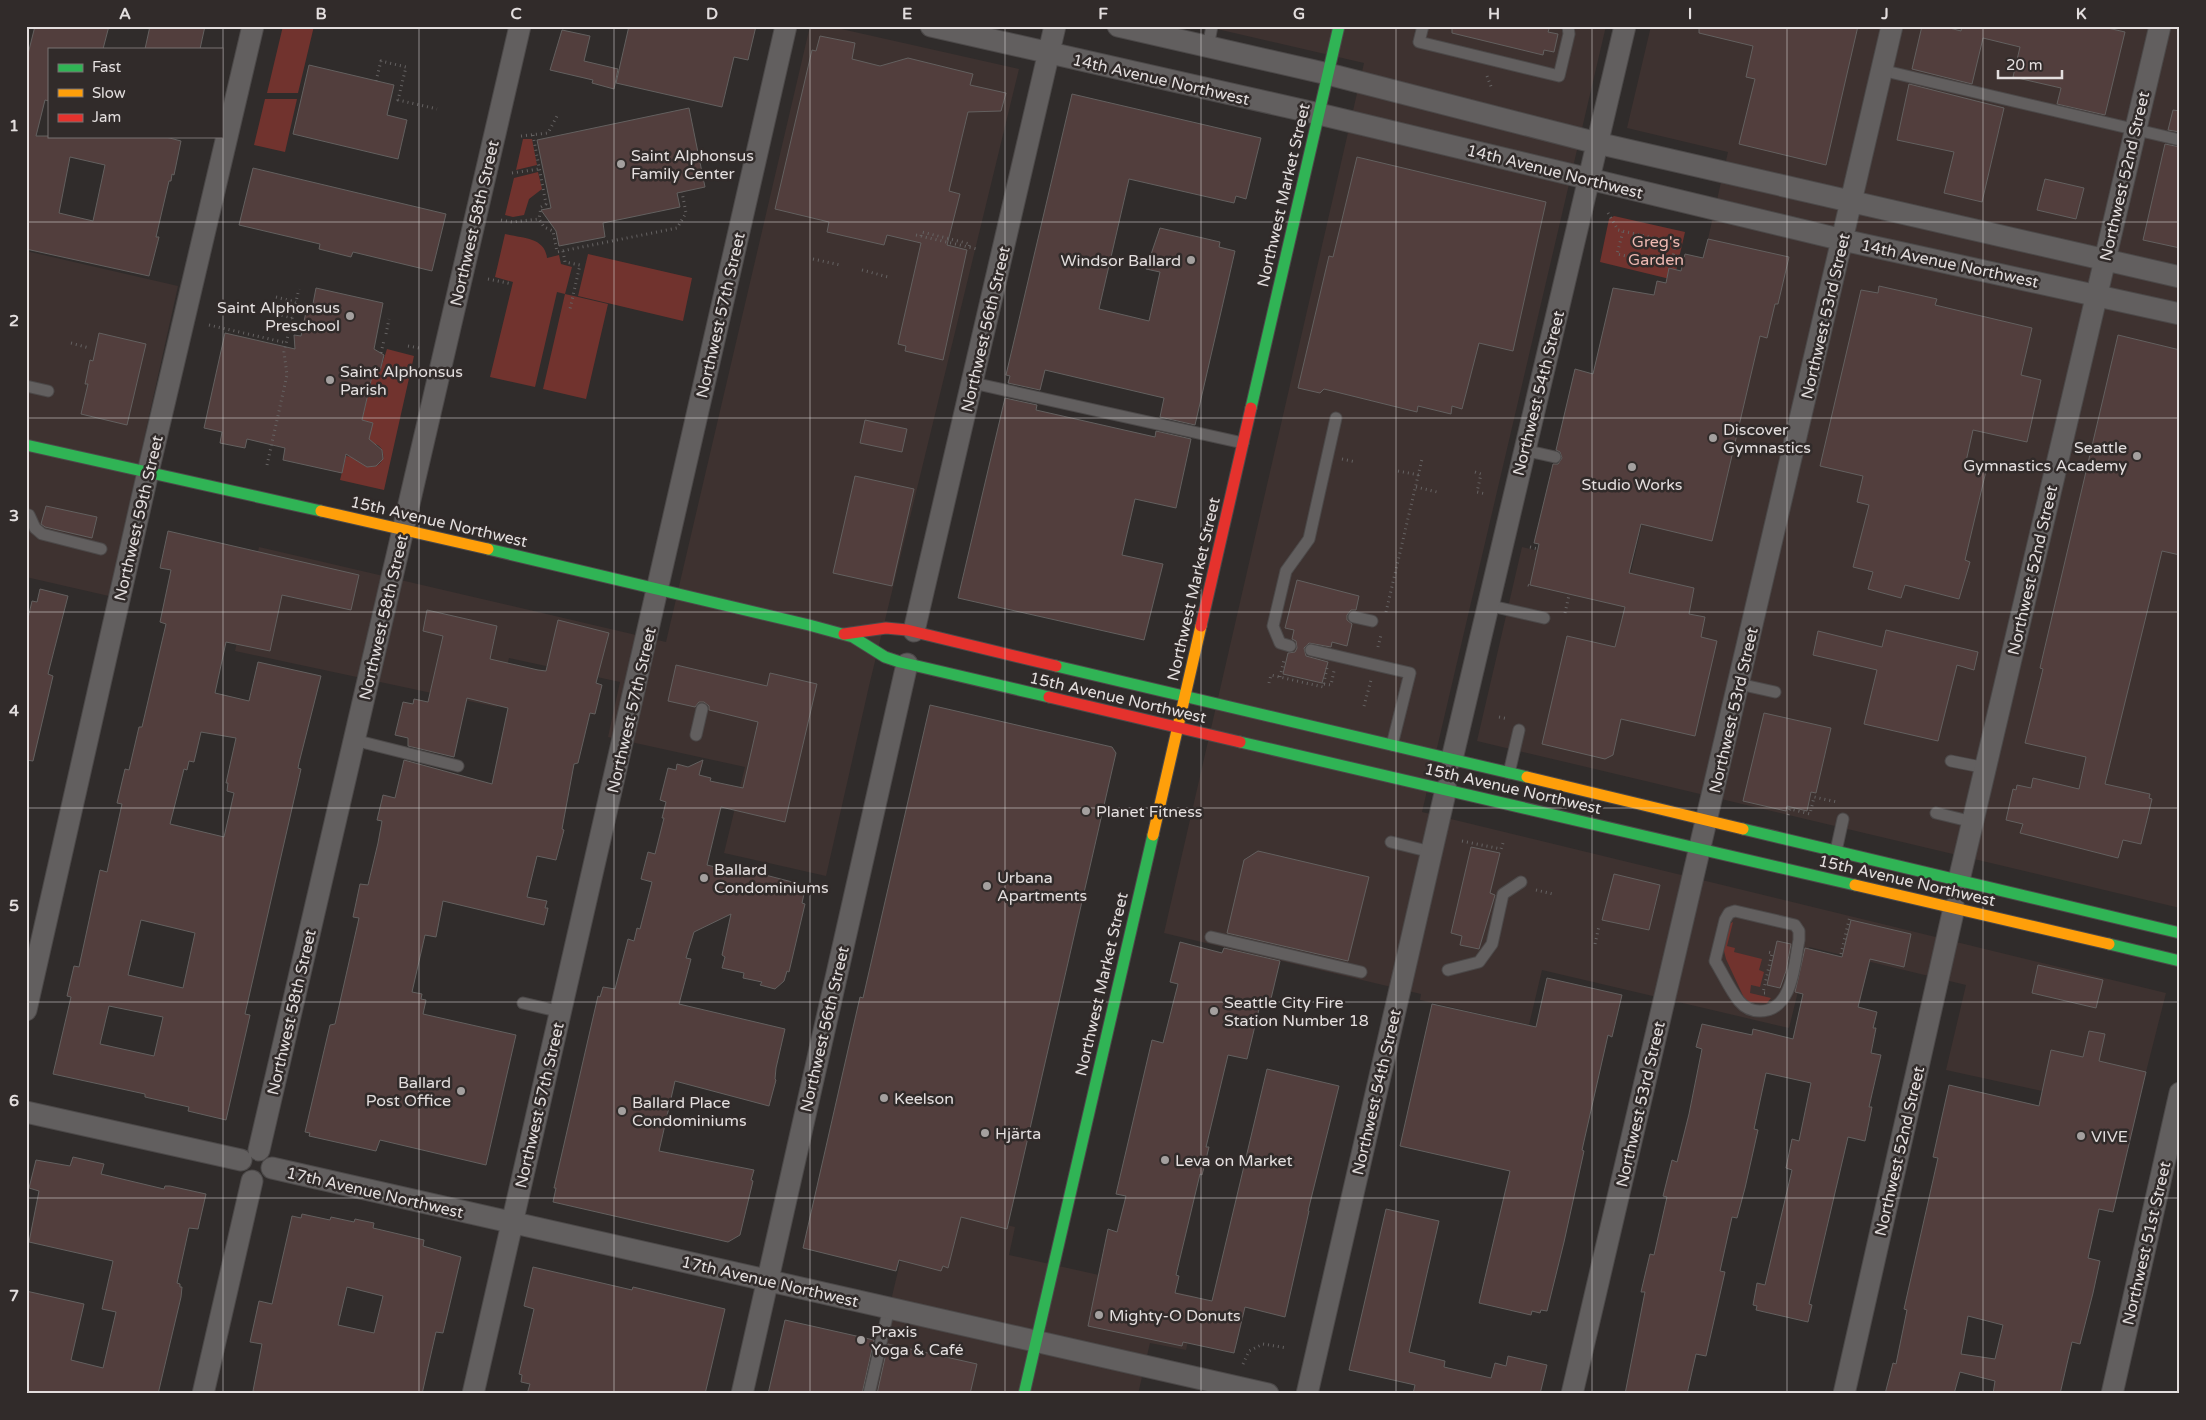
<svg xmlns="http://www.w3.org/2000/svg" width="2206" height="1420" viewBox="0 0 2206 1420" font-family="'Varela Round',sans-serif">
<rect width="100%" height="100%" fill="#302c2b"/>
<path fill="#3e3230" d="M810 26H828L1019 69 869 686 826 876 724 853 745 767 608 737 620 682 509 658 497 707 235 651 259 547 666 642Z
M1204 26H1606L1422 812 2166 993 2146 1072 2052 1050 2042 1091 1946 1070 1966 985 1809 947 1789 1028 1542 970 1529 1025 1420 1000 1421 994 1164 933 1364 63Z
M1651 26H2180V908L1477 741 1522 547 1631 572 1728 152 1627 128Z
M26 251 178 286 109 596 26 577Z
M914 1203 1015 1227 1009 1255 1198 1297 1186 1350 1150 1343 1138 1394H869Z"/>
<path fill="#71332e" d="M283 26H314L298 93H267Z
M265 99H297L285 152 254 145Z
M523 139H532L537 165 516 170Z
M538 172 542 189 529 199 524 215 513 217 505 215 514 178Z
M1614 216 1685 232 1674 280 1600 262 1609 219Z
M505 234C522 238 545 237 547 258L559 255 561 264 572 267 565 294 557 292 535 387 490 377 513 282 495 277Z
M588 254 692 278 683 321 578 296Z
M565 294 608 304 586 399 543 389Z
M387 349 414 356 384 490 340 480 346 456C350 457 355 457 358 459 368 465 375 472 383 459 385 448 377 441 366 444L373 423 362 420 371 381 369 373 380 371Z
M1733 922 1727 946 1735 948 1734 952 1762 959 1759 970 1764 972 1760 987 1751 985 1750 993 1771 998 1767 1003 1746 1002 1726 959 1723 947 1729 924Z"/>
<path fill="#523e3d" stroke="#63605f" fill-rule="evenodd" d="M35 26H109L103 49H49V101L45 100 36 136H162L181 141 174 175 172 174 171 181H169L156 237H159L149 276 26 249V62ZM70 157 105 165 93 221 59 213Z
M150 26H205L200 49H145Z
M629 26H756L748 60 734 57 722 107 616 83Z
M1452 26H1550L1548 32 1558 34 1554 52 1544 50 1543 55 1452 33Z
M1699 26H1858L1826 165 1739 144 1755 79 1746 77 1753 46 1699 33Z
M1922 26H1942L1961 31 1962 26H2099L2125 32 2105 115 2057 104 2061 88 2013 77 2020 47 1983 38 1972 84 1912 69Z
M562 30 590 36 584 61 618 69 614 89 592 83 593 80 550 70Z
M820 36 855 43 852 59 880 66 908 58 973 74 970 85 1006 93 1001 111 968 112 949 191 960 194 947 245 967 250 943 360 905 351 906 346 898 344 921 243 887 235 884 245 827 232 829 222 775 209 812 50 816 51Z
M309 65 394 85 387 115 407 120 398 159 293 134Z
M1909 84 2004 108 1982 202 1944 193 1954 152 1897 140Z
M1072 94 1261 138 1246 199 1236 196 1234 203 1129 179 1099 309 1149 321 1160 272 1146 269 1160 228 1220 242 1219 247 1235 251 1195 425 1160 417 1164 398 1045 370 1040 390 1008 383 1010 376 1006 375Z
M689 108 705 187 677 193 680 207 603 223 605 237 559 246 556 231 541 210 551 208 537 140Z
M2173 110 2180 111V132L2168 130Z
M2165 144 2180 147V248L2143 240Z
M1357 157 1546 202 1513 351 1479 343 1462 409 1452 406 1451 414 1418 406 1417 412 1324 389 1320 393 1298 388 1329 256 1333 257Z
M253 168 446 214 432 271 353 252 351 257 319 249 320 244 239 225Z
M2045 179 2084 188 2076 219 2037 210Z
M1708 239 1789 257 1778 304H1775L1767 338 1760 336 1712 541 1641 524 1629 573 1694 588 1689 614 1705 617 1701 637 1717 641 1695 736 1621 719 1613 755 1605 759 1542 744 1567 636 1615 647 1625 607 1530 585 1539 544 1534 543 1553 464H1558L1562 458 1560 452 1556 450 1575 369 1593 374 1613 288 1654 295 1657 281 1666 283 1669 268 1681 271 1685 254 1703 258Z
M1879 286 1937 299 1935 305 2032 328 2021 375 2041 380 2027 442 1973 430 1965 466 1986 471 1965 560 1970 562 1959 599 1905 585 1901 598 1868 589 1873 572 1853 567 1869 505 1857 502 1863 476 1820 466 1861 290 1878 293Z
M316 288 383 303 374 349 384 355 380 371 373 372 362 420 373 423 369 439 382 450 383 459 376 466 367 467 346 454 342 473 283 460 285 448 247 439 245 448 220 443 222 432 204 428 225 333 295 349 294 335 301 336 307 307 312 309Z
M99 333 146 344 127 425 81 414 88 384H85L90 360 93 361Z
M2118 335 2180 350V555L2162 551 2105 784 2150 794 2149 798 2152 799 2141 844 2123 840 2118 858 2020 833 2023 824 2006 820 2013 789 2016 790 2017 785 2031 788 2033 778 2079 789 2086 757 2025 743 2043 669 2040 668Z
M1005 398 1037 405 1036 410 1155 437 1156 431 1191 439 1176 508 1135 499 1122 555 1163 564 1144 640 958 598Z
M865 420 907 429 902 452 860 443Z
M855 476 914 489 892 586 833 573Z
M46 506 97 517 92 538 45 527 41 524Z
M168 531 359 575 351 610 282 595 270 651 226 642 215 693 249 701 258 662 321 676 299 763 298 768 301 769 245 1014 250 1015 226 1120 188 1111 189 1107 145 1097V1094L53 1074 71 997 67 996 74 966 79 967 100 870 107 872 122 804 117 803 125 769 129 770 139 727H142L166 624 160 622 171 570 160 568ZM201 732 236 738 226 783H228L227 791 234 793 224 837 170 824 184 769 187 770 189 761 194 762ZM141 920 195 933 183 988 128 975ZM109 1006 163 1017 154 1056 100 1044Z
M1297 580 1359 596 1356 610H1351L1347 615V620L1352 624 1347 646 1332 642 1331 647 1309 643 1304 648 1306 656 1328 662 1322 683 1283 674 1288 653 1295 652 1297 648 1296 641 1292 639 1294 630 1285 628Z
M40 589 68 596 48 674 53 676 33 761 26 760V627L32 601 37 602Z
M427 610 497 626 490 659 538 670 546 671 558 620 609 633 596 683 602 685 595 714 590 713 578 763 574 764 562 829 564 830 556 860 537 856 527 897 547 901 545 908H548L544 925 443 901 436 937 425 935 412 992 422 994 421 999 426 1000 423 1014 516 1035 486 1165 380 1140 376 1151 309 1136 310 1133 305 1132 330 1025 335 1024 359 918 353 917 360 884 368 885 378 843 382 821 377 820 383 795 395 798 404 760 492 784 508 708 467 698 454 757 408 746V738L395 735 403 702 413 704 414 699 428 702 443 636 423 631Z
M1886 630 1978 652 1974 670 1957 665 1938 741 1864 724 1877 670 1813 655 1818 631 1882 647Z
M676 665 767 686 770 673 817 684 785 822 721 807 707 865 740 873V871L746 872V870L800 884 804 894 802 903 805 904 789 972 787 971 784 981 775 989 760 985 762 982 743 978 744 973 722 968 725 957 722 955 731 914 694 932 686 958 691 959 679 1004 785 1029 776 1068 775 1079 776 1080 769 1106 675 1081 659 1151 754 1170 751 1180 753 1181 740 1235 728 1242 553 1202 556 1188H554L598 996 600 997 603 987 615 989 628 939 634 941 637 928 640 929 652 882 641 879 648 852 655 854 664 818H662L666 802 660 800 668 768 676 770 677 764 688 767 703 760 699 775 711 778 710 781 743 788 758 722 709 710V706L704 702H699L695 707 668 701Z
M930 705 1112 747 1116 753 1007 1229 961 1217 948 1268 943 1266 941 1271 899 1260 896 1271 803 1248 860 997 863 998Z
M1764 713 1831 728 1816 793 1811 792 1807 811 1787 806 1786 811 1743 801Z
M1471 847 1500 853 1490 893 1495 895 1479 949 1460 945 1462 936 1451 933Z
M1258 851 1369 877 1348 961 1227 933 1244 860Z
M1614 874 1660 885 1649 930 1602 920Z
M1851 920 1911 934 1904 967 1870 959 1858 1007 1877 1012 1873 1028H1876L1871 1053 1881 1055 1869 1107H1872L1865 1141 1848 1137 1809 1304 1812 1305 1808 1322 1756 1310 1757 1306 1753 1305 1757 1283 1765 1285 1792 1170 1786 1168 1792 1139 1799 1141 1811 1083 1766 1073 1754 1129 1758 1130 1745 1188 1737 1218 1732 1217 1720 1271 1725 1272 1706 1356 1696 1354 1687 1394H1625L1645 1292H1641L1650 1254 1654 1255 1667 1197 1663 1196 1672 1160 1677 1162 1689 1114 1702 1049 1696 1047 1702 1024 1752 1035 1753 1029 1793 1039 1803 994 1795 992 1805 948 1842 957Z
M1777 941 1791 944 1786 971 1780 988 1767 985Z
M1180 942 1222 953 1224 948 1280 961 1269 1007 1260 1005 1247 1059 1228 1055 1206 1147H1209L1202 1175 1200 1174 1176 1275 1179 1276 1175 1293 1212 1301 1267 1069 1339 1086 1308 1211H1309L1285 1317 1245 1307 1234 1353 1183 1342 1182 1346 1088 1326 1108 1229 1117 1232 1126 1196 1116 1194 1152 1040 1163 1043 1178 984 1170 982Z
M2038 965 2103 980 2096 1008 2032 993Z
M1547 978 1622 995 1612 1037 1608 1035 1582 1150 1584 1151 1564 1242 1547 1311 1541 1310 1540 1313 1532 1311 1531 1315 1479 1303 1510 1171 1400 1146 1432 1004 1536 1027Z
M2089 1031 2105 1034 2099 1061 2146 1072 2113 1212 2099 1209 2088 1258 2100 1261 2093 1293 2080 1344 2072 1342 2060 1394H1993L1995 1381 1960 1372 1954 1394H1885L1893 1363 1896 1364 1907 1310 1904 1309 1938 1158 1933 1157 1949 1085 2039 1106 2051 1050 2083 1057ZM1968 1316 2003 1325 1995 1359 1961 1354Z
M73 1157 104 1164 101 1174 164 1189 165 1186H170L206 1194 198 1229 189 1228 177 1283 180 1284V1287H182L181 1297 158 1394H26V1291L84 1304 71 1360 103 1368 116 1312 102 1309 113 1261 29 1242 39 1191 29 1188 36 1160 70 1166Z
M1386 1209 1439 1221 1409 1352 1445 1361 1444 1367 1491 1378 1495 1363 1506 1366 1508 1356 1547 1365 1540 1394H1413L1415 1385 1349 1370Z
M302 1214 330 1220 331 1217 354 1222 355 1219 374 1223 373 1228 424 1240 423 1246 461 1257 443 1333 436 1332 422 1394H265L253 1391 262 1344 250 1342 259 1301 272 1304 292 1216 301 1218ZM347 1287 383 1296 374 1333 338 1325Z
M533 1267 632 1290 633 1287 725 1309 705 1394H527L530 1384 521 1382 522 1375 519 1374 534 1309 524 1306Z
M785 1320 874 1340 862 1394H768Z
M888 1344 977 1364 970 1394H877Z"/>
<g fill="none" stroke-linecap="round" stroke-linejoin="round">
<g stroke="#4c4949" stroke-width="13">
<path id="lane" d="M1423 26 1419 42 1559 76 1569 34 1568 26
M1208 47 1212 26
M1881 70 2180 140
M973 383 1243 443
M26 386 48 391
M1524 450 1555 457
M29 515 35 528 42 534 101 549
M1487 605 1544 618
M1354 617 1372 621
M1290 646 1280 643 1273 626 1286 571 1309 539 1336 418
M1311 650 1410 673 1392 745
M1739 684 1775 692
M696 735 702 709
M354 740 458 766
M1951 761 1986 768
M1509 773 1519 730
M1936 813 1973 822
M1391 842 1431 852
M1836 851 1843 819
M1735 911 1795 925 1799 931V940C1794 964 1793 1011 1760 1011 1752 1011 1744 1007 1739 1001 1730 990 1723 974 1715 961L1725 920 1729 913Z
M1211 937 1361 972
M1448 970 1479 962 1492 944 1503 894 1521 882
M523 1003 561 1012
M869 1394 889 1308"/>
</g>
<g stroke="#4c4949" stroke-width="23">
<path id="street" d="M931 26 1319 114 1843 240 2180 314
M1118 26 1328 74 1597 143 2180 277
M914 631 1055 26
M1452 759 1625 26
M1959 880 2160 26
M26 1010 148 472 253 26
M26 1112 241 1160
M259 1150 520 26
M272 1168 1268 1394
M203 1394 252 1181
M473 1394 786 26
M742 1394 907 664
M1307 1394 1446 789
M1572 1394 1892 26
M1844 1394 1954 908
M2112 1394 2180 1093"/>
</g>
<g stroke="#4c4949" stroke-width="13">
<path id="fast" d="M1251 408 1339 26
M26 445 321 511
M488 549 809 625 853 637 885 657 900 662 1049 697
M1056 666 1527 777
M1240 742 1855 885
M1743 829 2180 933
M2109 944 2180 961
M1024 1394 1153 835"/>
</g>
<g stroke="#4c4949" stroke-width="13">
<path id="slow" d="M321 511 488 549
M1527 777 1743 829
M1153 835 1201 626
M1855 885 2109 944"/>
</g>
<g stroke="#4c4949" stroke-width="13">
<path id="jam" d="M1201 626 1251 408
M844 634 886 628 907 630 1056 666
M1049 697 1240 742"/>
</g>
<path stroke="#656262" stroke-width="3" stroke-dasharray="1 4" stroke-linecap="butt" d="M1487 76 1492 89
M376 81 381 61 406 67 398 100 437 109
M533 135 546 204 541 207 539 219
M521 136 548 133 557 116
M512 173 539 169
M1608 213 1618 230 1676 243 1671 266 1617 254 1623 231
M501 220 512 222 539 219 544 227 553 231 557 252 677 228 686 213 682 192
M916 235 977 249
M921 236 922 232 970 244 969 247
M563 251 565 262 580 265 570 309
M813 259 840 265
M862 270 888 277
M488 279 512 284
M276 297 296 302
M272 313 292 318
M209 325 287 343
M386 334 389 319
M71 343 89 348
M408 346 419 348
M381 353 384 340
M1342 459 1356 462
M267 465 287 375 284 352 299 289
M1398 471 1419 475
M1475 472 1481 474 1477 492 1486 494
M1416 487 1437 492
M1530 547 1538 549
M1528 585 1530 586
M1386 612 1422 459
M1565 613 1569 595
M1378 647 1381 635
M1280 677 1284 660
M1269 683 1271 675 1323 687 1327 668
M1324 684 1331 685 1334 671
M1364 706 1371 680
M1499 717 1508 719
M1788 815 1790 809 1810 814 1814 797 1837 802
M1462 841 1501 849 1503 843
M1536 890 1553 894
M1595 944 1599 926
M1841 954 1850 916
M1765 993H1763L1772 953 1768 952
M1243 1364 1249 1351 1263 1344 1287 1348"/>
<use href="#lane" stroke="#625f5f" stroke-width="11"/>
<use href="#street" stroke="#625f5f" stroke-width="21"/>
<use href="#fast" stroke="#30b455" stroke-width="11"/>
<use href="#slow" stroke="#ff9f0a" stroke-width="11"/>
<use href="#jam" stroke="#e5322d" stroke-width="11"/>
</g>
<path fill="none" stroke="#e3dede" stroke-width="1" stroke-opacity="0.55" d="M223 26V1394M419 26V1394M614 26V1394M810 26V1394M1005 26V1394M1201 26V1394M1396 26V1394M1592 26V1394M1787 26V1394M1983 26V1394M26 222H2180M26 418H2180M26 612H2180M26 808H2180M26 1002H2180M26 1198H2180"/>
<g fill="#a4a09f" stroke="#312b2a" stroke-width="2">
<circle cx="621" cy="164" r="5"/>
<circle cx="1191" cy="260" r="5"/>
<circle cx="350" cy="316" r="5"/>
<circle cx="330" cy="380" r="5"/>
<circle cx="1713" cy="438" r="5"/>
<circle cx="2137" cy="456" r="5"/>
<circle cx="1632" cy="467" r="5"/>
<circle cx="1086" cy="811" r="5"/>
<circle cx="704" cy="878" r="5"/>
<circle cx="987" cy="886" r="5"/>
<circle cx="1214" cy="1011" r="5"/>
<circle cx="461" cy="1091" r="5"/>
<circle cx="884" cy="1098" r="5"/>
<circle cx="622" cy="1111" r="5"/>
<circle cx="985" cy="1133" r="5"/>
<circle cx="2081" cy="1136" r="5"/>
<circle cx="1165" cy="1160" r="5"/>
<circle cx="1099" cy="1315" r="5"/>
<circle cx="861" cy="1340" r="5"/>
</g>
<g text-anchor="middle" stroke-width="5" stroke-linejoin="round" paint-order="stroke">
<g font-size="16" fill="#e3dede" stroke="#312b2a">
<text transform="translate(1161 79) rotate(13)" y="6">14th Avenue Northwest</text>
<text transform="translate(1555 171) rotate(14)" y="6">14th Avenue Northwest</text>
<text transform="translate(2124 176) rotate(-77)" y="6">Northwest 52nd Street</text>
<text transform="translate(1283 195) rotate(-77)" y="6">Northwest Market Street</text>
<text transform="translate(474 223) rotate(-77)" y="6">Northwest 58th Street</text>
<text transform="translate(1950 263) rotate(12)" y="6">14th Avenue Northwest</text>
<text transform="translate(720 315) rotate(-77)" y="6">Northwest 57th Street</text>
<text transform="translate(1825 316) rotate(-77)" y="6">Northwest 53rd Street</text>
<text transform="translate(985 329) rotate(-77)" y="6">Northwest 56th Street</text>
<text transform="translate(1538 393) rotate(-76)" y="6">Northwest 54th Street</text>
<text transform="translate(138 518) rotate(-77)" y="6">Northwest 59th Street</text>
<text transform="translate(439 521) rotate(13)" y="6">15th Avenue Northwest</text>
<text transform="translate(2032 570) rotate(-77)" y="6">Northwest 52nd Street</text>
<text transform="translate(1193 589) rotate(-77)" y="6">Northwest Market Street</text>
<text transform="translate(383 617) rotate(-77)" y="6">Northwest 58th Street</text>
<text transform="translate(1118 697) rotate(13)" y="6">15th Avenue Northwest</text>
<text transform="translate(631 710) rotate(-77)" y="6">Northwest 57th Street</text>
<text transform="translate(1733 710) rotate(-77)" y="6">Northwest 53rd Street</text>
<text transform="translate(1513 788) rotate(13)" y="6">15th Avenue Northwest</text>
<text transform="translate(1907 880) rotate(13)" y="6">15th Avenue Northwest</text>
<text transform="translate(1101 984) rotate(-77)" y="6">Northwest Market Street</text>
<text transform="translate(291 1012) rotate(-77)" y="6">Northwest 58th Street</text>
<text transform="translate(824 1029) rotate(-77)" y="6">Northwest 56th Street</text>
<text transform="translate(1376 1092) rotate(-77)" y="6">Northwest 54th Street</text>
<text transform="translate(1640 1104) rotate(-77)" y="6">Northwest 53rd Street</text>
<text transform="translate(539 1105) rotate(-77)" y="6">Northwest 57th Street</text>
<text transform="translate(1899 1151) rotate(-77)" y="6">Northwest 52nd Street</text>
<text transform="translate(375 1192) rotate(13)" y="6">17th Avenue Northwest</text>
<text transform="translate(2146 1243) rotate(-77)" y="6">Northwest 51st Street</text>
<text transform="translate(770 1281) rotate(13)" y="6">17th Avenue Northwest</text>
</g>
<g font-size="16" fill="#e3dede" stroke="#312b2a" text-anchor="start">
<text x="631" y="161">Saint Alphonsus<tspan x="631" dy="18">Family Center</tspan></text>
<text x="1181" y="266" text-anchor="end">Windsor Ballard</text>
<text x="340" y="313" text-anchor="end">Saint Alphonsus<tspan x="340" dy="18">Preschool</tspan></text>
<text x="340" y="377">Saint Alphonsus<tspan x="340" dy="18">Parish</tspan></text>
<text x="1723" y="435">Discover<tspan x="1723" dy="18">Gymnastics</tspan></text>
<text x="2127" y="453" text-anchor="end">Seattle<tspan x="2127" dy="18">Gymnastics Academy</tspan></text>
<text x="1632" y="490" text-anchor="middle">Studio Works</text>
<text x="1096" y="817">Planet Fitness</text>
<text x="714" y="875">Ballard<tspan x="714" dy="18">Condominiums</tspan></text>
<text x="997" y="883">Urbana<tspan x="997" dy="18">Apartments</tspan></text>
<text x="1224" y="1008">Seattle City Fire<tspan x="1224" dy="18">Station Number 18</tspan></text>
<text x="451" y="1088" text-anchor="end">Ballard<tspan x="451" dy="18">Post Office</tspan></text>
<text x="894" y="1104">Keelson</text>
<text x="632" y="1108">Ballard Place<tspan x="632" dy="18">Condominiums</tspan></text>
<text x="995" y="1139">Hjärta</text>
<text x="2091" y="1142">VIVE</text>
<text x="1175" y="1166">Leva on Market</text>
<text x="1109" y="1321">Mighty-O Donuts</text>
<text x="871" y="1337">Praxis<tspan x="871" dy="18">Yoga &amp; Café</tspan></text>
</g>
<g font-size="16" fill="#efb9b2" stroke="#312b2a">
<text x="1656" y="247">Greg's<tspan x="1656" dy="18">Garden</tspan></text>
</g>
</g>
<rect width="2206" height="1420" fill="none" stroke="#312b2a" stroke-width="55"/>
<rect x="48" y="48" width="175" height="90" fill="#312b2a" stroke="#787372"/>
<rect x="58" y="64" width="25" height="8" fill="#30b455" stroke="#787372"/>
<text x="92" y="72" font-size="15" fill="#e3dede">Fast</text>
<rect x="58" y="89" width="25" height="8" fill="#ff9f0a" stroke="#787372"/>
<text x="92" y="98" font-size="15" fill="#e3dede">Slow</text>
<rect x="58" y="114" width="25" height="8" fill="#e5322d" stroke="#787372"/>
<text x="92" y="122" font-size="15" fill="#e3dede">Jam</text>
<path d="M1998 70v8h64v-8" fill="none" stroke="#e3dede" stroke-width="2.5"/>
<text x="2006" y="70" font-size="15" fill="#e3dede" stroke="#312b2a" stroke-width="4" paint-order="stroke">20 m</text>
<rect x="28" y="28" width="2150" height="1364" fill="none" stroke="#e3dede" stroke-width="2"/>
<g font-size="16" text-anchor="middle" font-weight="bold" fill="#e3dede">
<text x="125" y="19">A</text>
<text x="321" y="19">B</text>
<text x="516" y="19">C</text>
<text x="712" y="19">D</text>
<text x="907" y="19">E</text>
<text x="1103" y="19">F</text>
<text x="1299" y="19">G</text>
<text x="1494" y="19">H</text>
<text x="1690" y="19">I</text>
<text x="1885" y="19">J</text>
<text x="2081" y="19">K</text>
<text x="14" y="131">1</text>
<text x="14" y="326">2</text>
<text x="14" y="521">3</text>
<text x="14" y="716">4</text>
<text x="14" y="911">5</text>
<text x="14" y="1106">6</text>
<text x="14" y="1301">7</text>
</g>
</svg>
